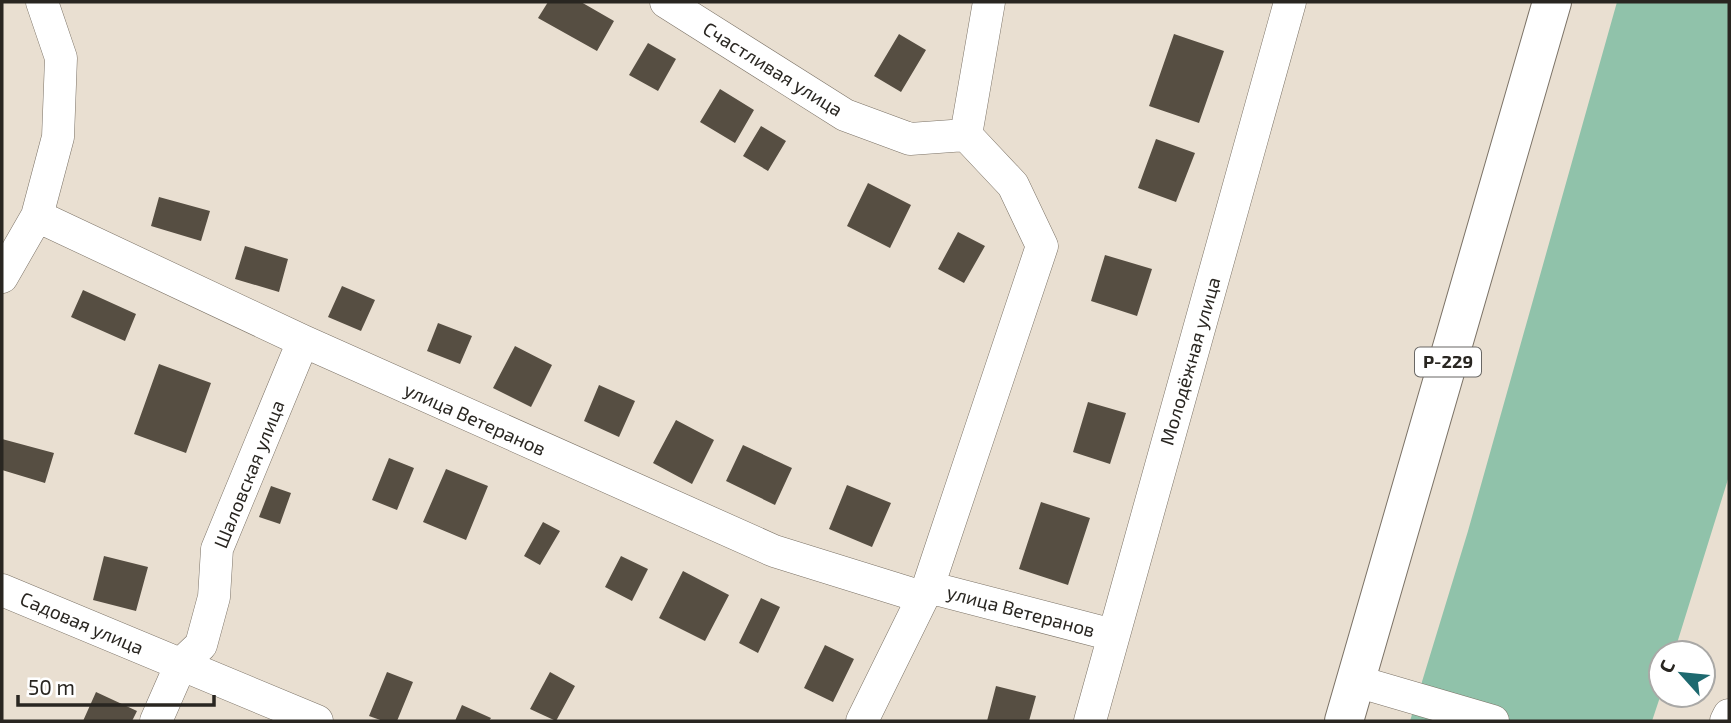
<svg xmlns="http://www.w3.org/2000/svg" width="1731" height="723" viewBox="0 0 1731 723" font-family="'Exo 2',sans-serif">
<rect width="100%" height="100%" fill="#e9dfd1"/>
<path fill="#90c2aa" d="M1617 2H1729V476L1674 653H1661V694L1652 721H1410L1468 531Z"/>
<path fill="#564e42" d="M548 2H581L614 21 597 51 538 18Z
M899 34 926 50 901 92 874 76Z
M1174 34 1224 51 1199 123 1149 106Z
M648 43 676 59 658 91 629 75Z
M720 89 754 110 735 143 700 122Z
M761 126 786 141 768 171 743 156Z
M1156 139 1195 153 1176 202 1138 188Z
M868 183 911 205 890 248 847 226Z
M159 197 210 211 201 241 151 226Z
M958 232 985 246 964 283 938 269Z
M245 246 288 259 279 292 235 279Z
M1105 255 1152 269 1137 316 1091 301Z
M342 286 375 300 361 331 328 317Z
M83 290 136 314 125 341 71 317Z
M438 323 472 336 460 364 427 351Z
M515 346 552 365 531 407 493 388Z
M159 364 211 383 186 453 134 434Z
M599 385 635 401 619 437 584 421Z
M1088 402 1126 413 1110 464 1073 452Z
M676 420 714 440 692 484 653 463Z
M2 439 54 453 45 483 2 470Z
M743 445 792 468 775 505 726 481Z
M389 458 414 468 397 510 372 500Z
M446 469 488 486 466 540 423 522Z
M847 485 891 503 872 547 829 529Z
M271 486 291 493 280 524 259 517Z
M1041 502 1090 518 1068 585 1019 569Z
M543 522 560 531 540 565 524 556Z
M104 556 148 567 136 611 93 600Z
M621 556 648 569 632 601 605 587Z
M683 571 729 595 705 641 659 618Z
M761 598 780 607 758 653 739 643Z
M825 645 854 659 833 702 804 688Z
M387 672 413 682 397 721H383L369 716Z
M550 672 575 686 556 721 530 709Z
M996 686 1036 696 1029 721H987Z
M96 692 137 711 132 721H83Z
M462 705 491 718 489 721H455Z"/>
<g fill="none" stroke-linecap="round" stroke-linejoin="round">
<g stroke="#7b7266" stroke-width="33">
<path id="minor" d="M666 2 845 115 910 139 966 135
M966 135 989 2
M37 216 303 341 774 551 922 597
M2 277 37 216 58 137 61 58 42 2
M928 587 1113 635
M2 590 317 721
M1356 681 1493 721
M156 721 181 664 201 645 214 597 217 549 303 341
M862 721 928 587 1042 246 1013 185 966 135
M1090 721 1290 2
M1726 721 1729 715"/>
</g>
<g stroke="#7b7266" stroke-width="40">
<path id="major" d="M1344 721 1552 2"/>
</g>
<use href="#minor" stroke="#fff" stroke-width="32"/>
<use href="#major" stroke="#fff" stroke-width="38"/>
</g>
<g text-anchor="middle" stroke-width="7" stroke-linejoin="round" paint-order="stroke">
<rect fill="#fff" stroke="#696764" stroke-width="2" x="1415" y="347.5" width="66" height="29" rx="5"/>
<g font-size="18" font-weight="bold" fill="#292621">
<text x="1448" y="368">Р-229</text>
</g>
<g font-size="19" fill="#292621" stroke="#fff">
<text transform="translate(773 69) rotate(32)" y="7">Счастливая улица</text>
<text transform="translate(1190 361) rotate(-74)" y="7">Молодёжная улица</text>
<text transform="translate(475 419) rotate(24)" y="7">улица Ветеранов</text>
<text transform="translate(249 474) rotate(-68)" y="7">Шаловская улица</text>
<text transform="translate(1021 611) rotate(15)" y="7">улица Ветеранов</text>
<text transform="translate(82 623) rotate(23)" y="7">Садовая улица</text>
</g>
</g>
<rect width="1731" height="723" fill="none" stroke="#292621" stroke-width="7"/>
<g transform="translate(1682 674) rotate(297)"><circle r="33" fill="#ffffff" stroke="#a9a8a6" stroke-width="2"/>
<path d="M0-5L12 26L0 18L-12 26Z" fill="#1d696f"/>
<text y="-10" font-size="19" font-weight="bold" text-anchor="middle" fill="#292621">С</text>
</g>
<path d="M18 695v10h196v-10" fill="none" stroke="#292621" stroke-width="3.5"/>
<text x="28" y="695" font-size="21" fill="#292621" stroke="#ffffff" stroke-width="5" paint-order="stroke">50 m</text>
</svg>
